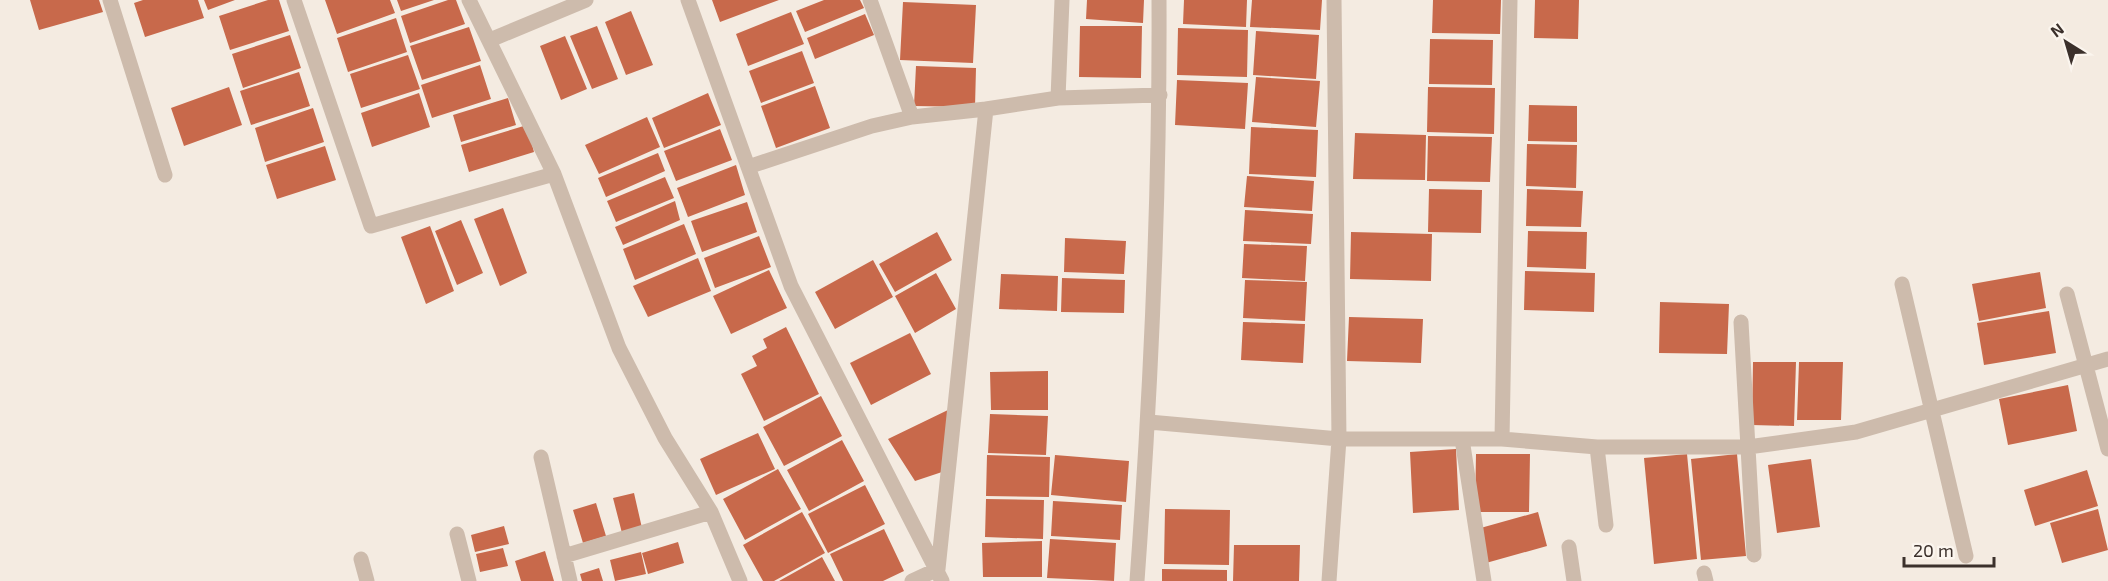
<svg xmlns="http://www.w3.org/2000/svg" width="2108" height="581" viewBox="0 0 2108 581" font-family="'Exo 2',sans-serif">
<rect width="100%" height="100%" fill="#f4ebe1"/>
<path fill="#c8694b" d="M30 0H99L103 12 39 30Z
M143 0H198L204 18 145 37 134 3Z
M204 0H235L208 10Z
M268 0H279L289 31 230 50 219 16Z
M325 0H390L395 13 337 34Z
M397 0H434L401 11Z
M448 0H456L465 24 410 43 401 16Z
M712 0H779L720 22Z
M824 0H860L864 8 805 32 796 11Z
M1087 0H1144L1143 23 1086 19Z
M1184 0H1247L1246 27 1183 24Z
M1252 0H1322L1320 30 1250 27Z
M1433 0H1501L1500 34 1432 33Z
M1535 0H1579L1578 39 1534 38Z
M903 2 976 5 973 63 900 60Z
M631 11 653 65 626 75 605 22Z
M791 12 804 44 748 66 736 34Z
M865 14 874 35 815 59 807 38Z
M396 18 407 52 348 72 337 38Z
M597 26 618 79 592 89 570 36Z
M1080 26H1142L1141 78 1079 77Z
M469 27 481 61 422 80 410 46Z
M1178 28 1248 30 1247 77 1177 75Z
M1256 31 1319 35 1316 79 1253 75Z
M290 35 301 68 243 88 232 54Z
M565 36 587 89 561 100 540 46Z
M1430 39 1493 40 1492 85 1429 84Z
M802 51 814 83 761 103 749 71Z
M408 55 420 89 361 108 350 74Z
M480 65 491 99 432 118 421 85Z
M916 66 976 68 975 107 914 106Z
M299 72 310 106 251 125 240 91Z
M1256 77 1320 81 1316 127 1252 122Z
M1177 80 1248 83 1245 129 1175 125Z
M815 86 830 128 776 148 761 106Z
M229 87 242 125 184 146 171 108Z
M1428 87 1495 88 1494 134 1427 132Z
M419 93 430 127 372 147 361 113Z
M708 93 721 125 664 148 652 118Z
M508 98 516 125 461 142 453 115Z
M1529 105 1577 106V142L1528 141Z
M313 108 324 142 265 162 255 128Z
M647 117 660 147 599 174 585 145Z
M527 125 534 152 469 172 461 145Z
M1251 127 1318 130 1316 177 1249 174Z
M720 129 732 160 676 181 664 151Z
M1355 133 1426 135 1425 180 1353 179Z
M1428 136 1492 137 1490 182 1427 181Z
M1527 144 1577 145 1576 188 1526 186Z
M325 146 336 180 277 199 266 165Z
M658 153 665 171 606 197 598 178Z
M736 165 745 195 688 217 677 188Z
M1247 176 1314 181 1312 211 1244 207Z
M665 177 674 198 616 222 607 201Z
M1429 189 1482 190 1481 233 1428 232Z
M1527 189 1583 191 1581 227 1526 226Z
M675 201 680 220 623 245 615 227Z
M747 202 757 232 702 252 691 221Z
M503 208 527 273 500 286 474 219Z
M1245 210 1313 214 1311 244 1243 241Z
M461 220 483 273 457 285 435 231Z
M684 224 696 254 635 280 623 249Z
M430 226 454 291 426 304 401 237Z
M1528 231 1587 232 1586 269 1527 267Z
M937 232 952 260 895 292 879 264Z
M1351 232 1432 234 1431 281 1350 279Z
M759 236 771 267 715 288 704 258Z
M1065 238 1126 241 1124 274 1064 272Z
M1244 244 1307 246 1305 281 1242 278Z
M698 258 711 291 648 317 633 286Z
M873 260 893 297 835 329 815 292Z
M769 270 787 308 731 334 713 296Z
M1525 271 1595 273 1594 312 1524 310Z
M2040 272 2046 308 1979 321 1972 284Z
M936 273 956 309 915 333 895 296Z
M1001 274 1058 276 1057 311 999 309Z
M1062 278 1125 280 1124 313 1061 312Z
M1245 280 1307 282 1305 321 1243 318Z
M1660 302 1729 304 1727 354 1659 353Z
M2049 311 2056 353 1984 365 1977 323Z
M1349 317 1423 319 1421 363 1347 361Z
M1243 322 1305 324 1303 363 1241 360Z
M786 327 819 394 764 421 741 374 757 366 752 356 767 348 763 339Z
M910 333 931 374 871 405 850 363Z
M1753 362H1796L1794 426 1752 425Z
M1799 362H1843L1841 420H1797Z
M1048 371V410H991L990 372Z
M2068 385 2077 431 2008 445 1999 399Z
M821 396 842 436 784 466 763 427Z
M950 409 948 470 915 481 888 439Z
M990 414 1048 416 1046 455 988 453Z
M758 433 775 469 716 495 700 459Z
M842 440 864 481 809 511 787 470Z
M1456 449 1459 510 1413 513 1410 452Z
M1476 454H1530L1529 512H1475Z
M1687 454 1697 559 1654 564 1644 458Z
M1737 454 1746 556 1701 560 1691 459Z
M987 455 1050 457 1049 497 986 496Z
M1055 455 1129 461 1126 502 1051 495Z
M1811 459 1820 527 1777 533 1768 465Z
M778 469 801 509 745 540 723 499Z
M2087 470 2098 506 2035 526 2024 490Z
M865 485 885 524 828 553 808 514Z
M634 493 642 528 622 533 613 498Z
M986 499 1044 500 1043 539 985 537Z
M1053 501 1122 505 1120 540 1051 536Z
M596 503 606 536 583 543 573 510Z
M1165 509 1230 510 1229 565 1164 564Z
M2098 509 2108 550 2062 563 2050 523Z
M802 512 825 553 774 581H763L743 545Z
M1538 512 1547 546 1486 563 1477 529Z
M504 526 509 544 475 552 471 535Z
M884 529 904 571 883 581H843L830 554Z
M1050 539 1116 543 1114 581 1047 578Z
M1042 541V577H983L982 543Z
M678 542 684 563 648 574 642 553Z
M1234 545H1300L1299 581H1233Z
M503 548 508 566 480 572 476 554Z
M545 551 554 581H521L515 561Z
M641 552 646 574 615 581 610 560Z
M822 557 835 581H779Z
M599 568 603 581H582L580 574Z
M1162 569 1227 570V581H1162Z"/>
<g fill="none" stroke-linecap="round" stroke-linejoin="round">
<path stroke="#cdbbac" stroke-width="15" d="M110 0 165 175
M294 0 371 226 554 174
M469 0 554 174 619 348 665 438 711 512 740 581
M688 0 791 286 942 581
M870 0 912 117
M490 40 586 0
M1058 98 1062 0
M748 167 872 126 912 117 986 109
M1902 284 1966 556
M2067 294 2108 449
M1741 322 1754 555
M1149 422 1339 439H1502L1597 447H1748L1856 432 2108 359
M1462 439 1484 581
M1502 439 1510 0
M1597 447 1606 525
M541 457 570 581
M457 534 469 581
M1569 547 1574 581
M564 556 711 512
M361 559 367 581
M1704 573 1706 581
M912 581 938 569 986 109 1058 98 1160 95
M1137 581C1151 388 1160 194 1159 0
M1329 581 1339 439 1334 0"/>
</g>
<g transform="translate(2066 42) rotate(323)" stroke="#fbf5ee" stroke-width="4.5" paint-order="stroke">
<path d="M0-4.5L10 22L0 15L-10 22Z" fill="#3b302b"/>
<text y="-9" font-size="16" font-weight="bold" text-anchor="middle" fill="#3b302b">N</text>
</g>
<path d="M1904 557v9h90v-9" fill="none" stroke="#3b302b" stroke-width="3"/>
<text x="1913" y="557" font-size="18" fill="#3b302b" stroke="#fbf5ee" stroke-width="4.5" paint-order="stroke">20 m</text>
</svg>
